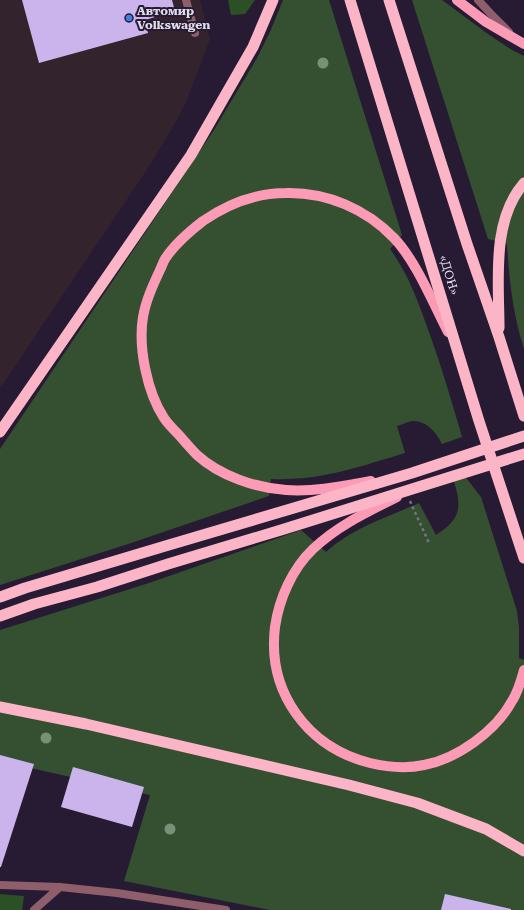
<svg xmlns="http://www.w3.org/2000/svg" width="524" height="910" viewBox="0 0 524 910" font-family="'Roboto Serif',serif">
<rect width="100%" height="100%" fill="#271b34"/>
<path fill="#33232d" d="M0 0H200L210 39 186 102 175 123 152 162 3 384 0 386Z"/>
<path fill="#355030" d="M283 0H329L402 235 390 249C409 275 419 304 430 335 442 368 452 403 462 437L442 444C436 432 427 421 413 421 408 421 402 425 397 426L405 453C358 467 321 481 271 479L269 496 131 543 0 585V449L214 130 257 58 270 32Z
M412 0H442L488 34 512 50 524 56V349C513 314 509 280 507 244L488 239Z
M463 474 481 497 517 611 519 627V658L524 660V910H270L124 881 150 795 0 761V630L149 583 301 530 326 552C352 528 388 517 419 503L436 535C462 518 462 507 453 478Z"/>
<path fill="#2b5025" d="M228 0H255L245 14 231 15Z
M0 894 24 896 22 910H0Z"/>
<path fill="#cbb4eb" d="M22 0H172L175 11 145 20 148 33 39 63Z
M0 755 34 764 1 867H0Z
M73 767 144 787 132 827 61 807Z
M445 894 511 909V910H441Z"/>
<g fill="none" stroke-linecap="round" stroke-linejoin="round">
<path stroke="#797085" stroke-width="2.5" stroke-dasharray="3 3" stroke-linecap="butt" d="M410 501 429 543"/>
<path stroke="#8e5f6b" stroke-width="8" d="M186 0 195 33
M478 0 491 14 509 32"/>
<path stroke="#8e5f6b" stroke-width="8" d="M0 885 60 887 117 893 226 910
M34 910 60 887"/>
<path stroke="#fc9bb6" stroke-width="10" d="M457 0 486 22 524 44
M371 481C343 486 315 492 286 490 256 488 220 476 197 455 191 449 185 442 179 435 174 430 168 424 164 418 147 392 138 347 143 317 146 300 153 285 160 270 162 266 163 262 165 259 174 245 190 231 203 221 229 203 256 193 286 193 327 192 366 209 394 238 416 261 433 303 448 332
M397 497C367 512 337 526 313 549 292 569 279 599 275 627 267 692 307 747 370 763 387 767 406 769 424 765 457 759 496 731 512 701 518 692 521 681 524 670"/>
<path stroke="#fcb4c7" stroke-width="11" d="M350 0 479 421 524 558
M389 0 467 244 499 337 524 416
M499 328C499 281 491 221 524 183
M0 432 191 155 253 47 273 0
M0 597 25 588 162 547 412 473 524 436
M0 616 34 604 97 587 168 564 281 530 524 454
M0 707 86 724 349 785 417 803 486 829 524 851"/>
</g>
<g fill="#779176">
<circle cx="323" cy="63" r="5.5"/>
<circle cx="46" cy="738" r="5.5"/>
<circle cx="170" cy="829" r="5.5"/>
</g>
<circle fill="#3f7fe0" stroke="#271b34" stroke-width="1.5" cx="129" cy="18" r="4"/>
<g text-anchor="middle" stroke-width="4" stroke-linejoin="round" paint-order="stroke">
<g font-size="12" font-weight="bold" fill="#e1dbeb" stroke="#271b34" text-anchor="start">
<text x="137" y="15">Автомир<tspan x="137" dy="14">Volkswagen</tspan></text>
</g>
<g font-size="12" fill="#e1dbeb" stroke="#271b34">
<text transform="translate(449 275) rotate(73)" y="4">«ДОН»</text>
</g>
</g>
</svg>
